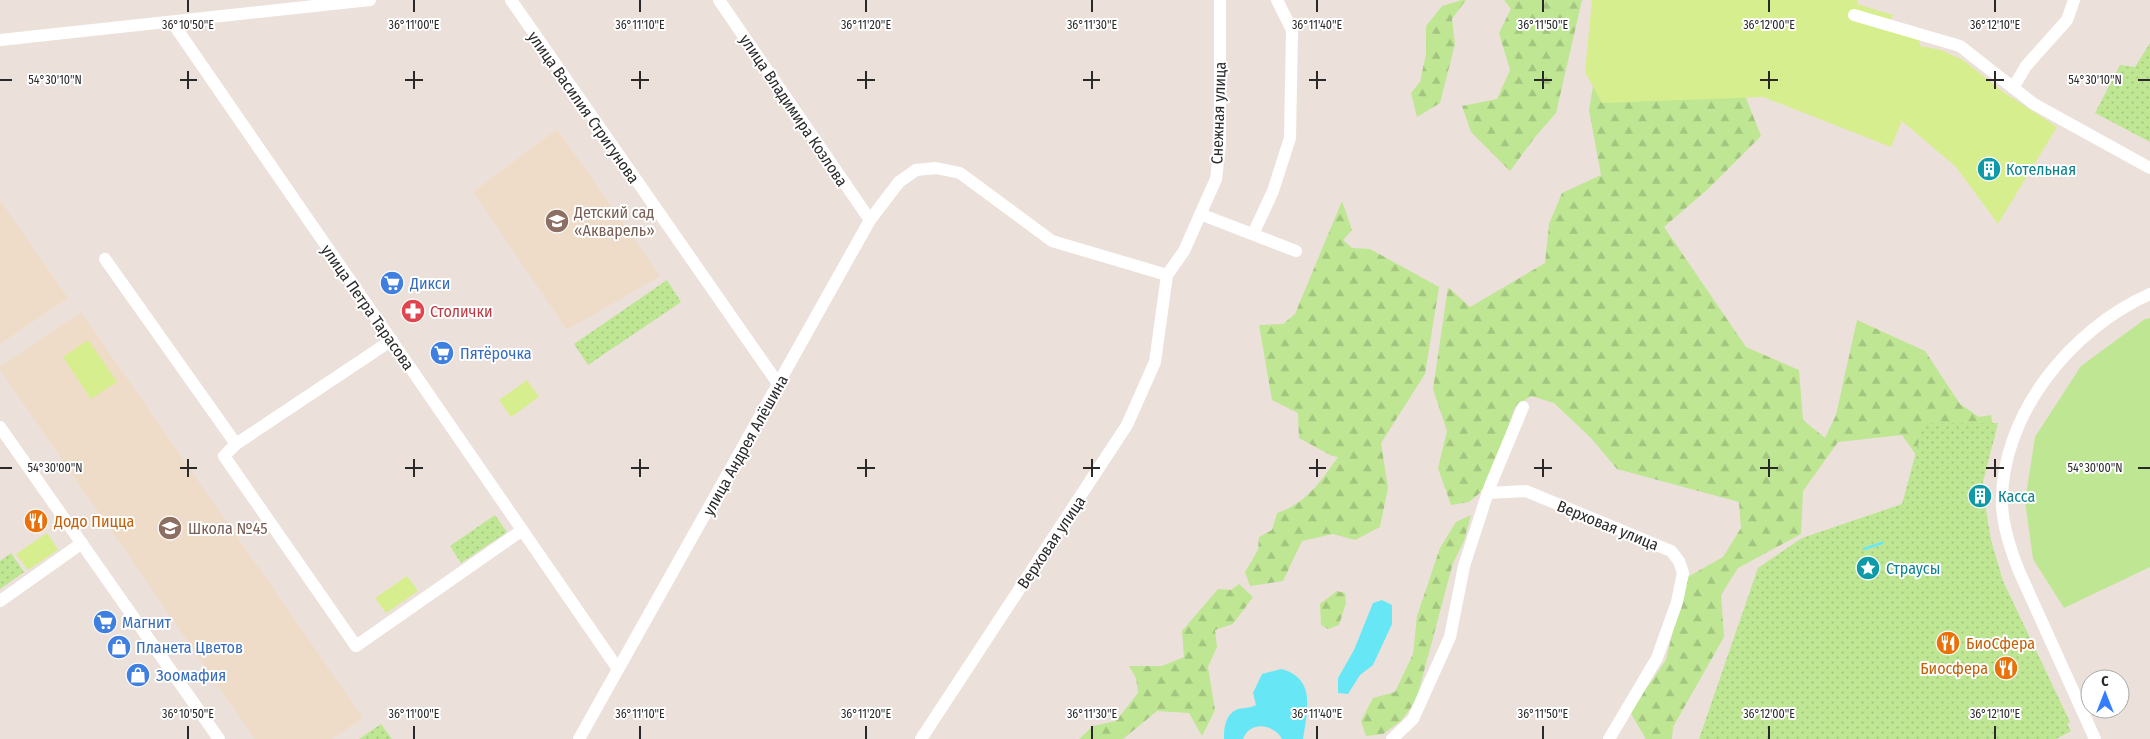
<svg xmlns="http://www.w3.org/2000/svg" width="2150" height="739" viewBox="0 0 2150 739" font-family="'Fira Sans Condensed',sans-serif">
<defs>
<pattern id="forest-firs" width="22" height="20" patternUnits="userSpaceOnUse" patternTransform="scale(1.25)"><rect width="22" height="20" fill="#bee693"/><path d="M5 1l3.5 6h-7zM16 11l3.5 6h-7z" fill="#a3c57f"/></pattern>
<pattern id="park-dots" width="8" height="8" patternUnits="userSpaceOnUse" patternTransform="scale(1.25)"><rect width="8" height="8" fill="#bee693"/><path d="M2 2h.1M6 6h.1" fill="none" stroke="#a3c57f" stroke-width="1.8" stroke-linecap="round"/></pattern>
</defs>
<rect width="100%" height="100%" fill="#ece1da"/>
<path fill="#efdcc8" d="M557 129 660 276 567 330 473 192Z
M0 200 68 298 0 344Z
M81 312 363 718 332 739H255L0 370V367Z"/>
<path fill="#bee693" d="M2150 318V567L2064 608 2033 559 2025 501 2035 437 2081 366 2145 319Z"/>
<path fill="url(#forest-firs)" d="M1462 0H1466L1452 19 1455 44 1440 103 1417 117 1411 93 1420 82 1426 54V26L1442 6Z
M1504 0H1582L1556 113 1535 137 1510 171 1471 132 1462 106 1497 99 1510 70 1499 33 1511 9Z
M1608 0 1744 93 1761 136 1708 189 1664 227 1746 347 1799 370 1803 420 1825 438 1836 415 1857 320 1925 351 1960 404 1979 417 1991 415 1995 438 1918 458 1902 435 1838 442 1803 491 1801 534 1738 568 1721 595 1724 637 1673 727 1672 739H1646L1630 712 1666 660 1686 578 1723 557 1741 528 1739 502 1617 469 1591 438 1554 403 1531 396 1515 407 1487 487 1469 502 1451 505 1438 468 1447 431 1433 389 1448 287 1470 307 1545 263 1549 224 1562 193 1601 175 1589 110Z
M1342 201 1352 230 1343 240 1352 248 1370 249 1439 287 1425 374 1381 443 1388 488 1380 527 1355 540 1333 534 1302 541 1283 581 1250 586 1245 572 1258 550 1259 537 1272 530 1277 513C1306 504 1321 481 1338 457L1332 456 1299 438 1298 413 1272 400 1259 325 1283 324 1295 314Z
M1471 515 1464 541 1453 563 1416 701 1401 721 1383 734 1366 736 1361 721 1373 698 1395 692 1413 654 1417 616 1440 548 1456 522Z
M1239 584 1253 597 1233 624 1215 630 1217 647 1208 667 1215 710 1202 736 1189 713 1157 711 1123 739H1079L1093 726 1116 721 1138 693 1136 678 1129 666H1162L1184 657 1182 631 1218 589 1231 590Z
M1337 591 1345 593 1346 603 1339 625 1328 629 1321 625 1320 604Z"/>
<path fill="url(#park-dots)" d="M2150 43V142L2095 113 2120 65 2135 67Z
M667 280 681 302 588 365 574 344Z
M1924 423H1998L1982 486 1991 540 2003 581 2070 722 2067 724 2071 731 2056 739H1699L1758 568 1802 538 1902 504Z
M495 515 507 532 461 563 450 546Z
M11 553 24 572 0 589V561Z
M381 724 392 739H359Z"/>
<path fill="#d6ee8e" d="M1592 0H1858L1857 4 1893 15 1888 28 1919 37 1920 46 1941 50 1963 60 2006 94 2057 127 1998 224 1956 167 1902 121 1891 147 1763 97 1602 103 1585 72Z
M88 340 117 382 91 399 63 357Z
M527 380 539 397 511 417 499 400Z
M47 533 58 550 28 570 16 554Z
M407 576 418 591 386 613 375 598Z"/>
<path fill="#67e7f5" d="M1382 600 1392 605V624L1373 665 1360 675 1348 694 1338 693V678L1354 650 1373 603Z
M1281 669C1317 678 1307 712 1303 739H1282C1274 724 1250 720 1243 739H1224C1224 729 1225 715 1236 710 1242 707 1249 709 1256 705L1253 693 1262 674Z"/>
<g fill="none" stroke-linecap="round" stroke-linejoin="round">
<path stroke="#67e7f5" stroke-width="2.5" d="M1864 549 1882 543"/>
<path stroke="#fff" stroke-width="12" d="M511 0 779 385
M719 0 870 220
M1854 15 1960 46 2034 104 2150 168
M172 22 618 669
M0 40 370 0
M2013 88 2026 66 2067 20 2074 0
M1200 214 1296 251
M1253 234 1273 191 1290 138 1292 30 1277 0
M105 259 236 444
M392 340 236 444 224 456 356 646 521 531
M0 427 219 739
M1487 493 1526 491 1671 551 1679 561 1683 573 1677 602 1657 658 1609 739
M0 601 82 543
M579 739 870 220 899 182 916 170 936 168 960 173 1052 241 1167 275
M921 739 1127 425 1155 362 1167 275 1184 251 1216 179 1220 145V0
M1392 739 1413 719 1450 637 1464 566 1490 486 1523 407
M2095 739 2019 571C2011 551 2003 527 2002 505 2000 415 2071 329 2150 294"/>
</g>
<path fill="none" stroke="#292929" stroke-width="2" d="M188 0V12M414 0V12M640 0V12M866 0V12M1092 0V12M1317 0V12M1543 0V12M1769 0V12M1995 0V12M188 71V89M414 71V89M640 71V89M866 71V89M1092 71V89M1317 71V89M1543 71V89M1769 71V89M1995 71V89M0 80H12M180 80H197M405 80H423M631 80H649M857 80H875M1083 80H1100M1309 80H1326M1534 80H1552M1760 80H1778M1986 80H2004M2138 80H2150M188 459V477M414 459V477M640 459V477M866 459V477M1092 459V477M1317 459V477M1543 459V477M1769 459V477M1995 459V477M0 468H12M180 468H197M405 468H423M631 468H649M857 468H875M1083 468H1100M1309 468H1326M1534 468H1552M1760 468H1778M1986 468H2004M2138 468H2150M188 726V739M414 726V739M640 726V739M866 726V739M1092 726V739M1317 726V739M1543 726V739M1769 726V739M1995 726V739"/>
<defs>
<g id="building-disc" transform="scale(1.25)"><circle r="9.5" fill="#0f9aa8" stroke="#fff"/><path d="M-4-6H4V6H1V3H-1V6H-4ZM-2.5-4.3h1.7v1.8h-1.7ZM.8-4.3h1.7v1.8H.8ZM-2.5-1h1.7V.8h-1.7ZM.8-1h1.7V.8H.8Z" fill="#fff"/></g>
<g id="school-disc" transform="scale(1.25)"><circle r="9.5" fill="#8d6e63" stroke="#fff"/><path d="M0-5L7-2L0 1L-7-2ZM-4 1L0 2.5L4 1V4Q0 6-4 4Z" fill="#fff"/></g>
<g id="supermarket-disc" transform="scale(1.25)"><circle r="9.5" fill="#3f7fe0" stroke="#fff"/><path d="M-6-5.5h2.5l.6 2H6L4.5 2H-2.5L-4.4-4H-6ZM-1.5 3.2a1.3 1.3 0 1 0 .1 0ZM3 3.2a1.3 1.3 0 1 0 .1 0Z" fill="#fff"/></g>
<g id="pharmacy-disc" transform="scale(1.25)"><circle r="9.5" fill="#e0444e" stroke="#fff"/><path d="M-2-6h4v4h4v4h-4v4h-4v-4h-4v-4h4Z" fill="#fff"/></g>
<g id="restaurant-disc" transform="scale(1.25)"><circle r="9.5" fill="#e8710a" stroke="#fff"/><path d="M-5-6h1v4h1v-4h1v4h1v-4h1v5L-1.5 .5V6h-2V.5L-5-1ZM5-6V6H3V1.5H1.5Q1.5-4 5-6Z" fill="#fff"/></g>
<g id="sight-disc" transform="scale(1.25)"><circle r="9.5" fill="#0f9aa8" stroke="#fff"/><path d="M0-6L1.8-2.2L6-1.7L2.9 1.2L3.7 5.4L0 3.3L-3.7 5.4L-2.9 1.2L-6-1.7L-1.8-2.2Z" fill="#fff"/></g>
<g id="shop-disc" transform="scale(1.25)"><circle r="9.5" fill="#3f7fe0" stroke="#fff"/><path d="M-5-2.5h2.3a2.7 3.5 0 0 1 5.4 0H5L5.5 6h-11ZM-1.5-2.5h3a1.5 2.3 0 0 0-3 0Z" fill="#fff"/></g>
</defs>
<g fill-rule="evenodd">
<use href="#building-disc" x="1989" y="169"/>
<use href="#school-disc" x="557" y="221"/>
<use href="#supermarket-disc" x="392" y="283"/>
<use href="#pharmacy-disc" x="413" y="311"/>
<use href="#supermarket-disc" x="442" y="353"/>
<use href="#building-disc" x="1980" y="496"/>
<use href="#restaurant-disc" x="36" y="521"/>
<use href="#school-disc" x="170" y="528"/>
<use href="#sight-disc" x="1868" y="568"/>
<use href="#supermarket-disc" x="105" y="622"/>
<use href="#restaurant-disc" x="1948" y="643"/>
<use href="#shop-disc" x="119" y="647"/>
<use href="#restaurant-disc" x="2006" y="668"/>
<use href="#shop-disc" x="138" y="675"/>
</g>
<g text-anchor="middle" stroke-width="4" stroke-linejoin="round" paint-order="stroke">
<g font-size="16" fill="#292929" stroke="#fff">
<text transform="translate(584 107) rotate(55)" y="6">улица Василия Стригунова</text>
<text transform="translate(794 110) rotate(56)" y="6">улица Владимира Козлова</text>
<text transform="translate(1218 113) rotate(-88)" y="6">Снежная улица</text>
<text transform="translate(368 307) rotate(55)" y="6">улица Петра Тарасова</text>
<text transform="translate(745 445) rotate(-61)" y="6">улица Андрея Алёшина</text>
<text transform="translate(1608 525) rotate(22)" y="6">Верховая улица</text>
<text transform="translate(1051 542) rotate(-56)" y="6">Верховая улица</text>
</g>
<g font-size="16" fill="#0d838f" stroke="#fff" text-anchor="start">
<text x="2006" y="175">Котельная</text>
<text x="1998" y="502">Касса</text>
<text x="1886" y="574">Страусы</text>
</g>
<g font-size="16" fill="#785e54" stroke="#fff" text-anchor="start">
<text x="574" y="218">Детский сад<tspan x="574" dy="18">«Акварель»</tspan></text>
<text x="188" y="534">Школа №45</text>
</g>
<g font-size="16" fill="#366cbe" stroke="#fff" text-anchor="start">
<text x="410" y="289">Дикси</text>
<text x="460" y="359">Пятёрочка</text>
<text x="122" y="628">Магнит</text>
<text x="136" y="653">Планета Цветов</text>
<text x="156" y="681">Зоомафия</text>
</g>
<g font-size="16" fill="#be3a42" stroke="#fff" text-anchor="start">
<text x="430" y="317">Столички</text>
</g>
<g font-size="16" fill="#c56008" stroke="#fff" text-anchor="start">
<text x="54" y="527">Додо Пицца</text>
<text x="1966" y="649">БиоСфера</text>
<text x="1988" y="674" text-anchor="end">Биосфера</text>
</g>
</g>
<g font-size="12" text-anchor="middle" fill="#292929" stroke="#fff" stroke-width="4" stroke-linejoin="round" paint-order="stroke">
<text x="188" y="29">36°10'50"E</text>
<text x="414" y="29">36°11'00"E</text>
<text x="640" y="29">36°11'10"E</text>
<text x="866" y="29">36°11'20"E</text>
<text x="1092" y="29">36°11'30"E</text>
<text x="1317" y="29">36°11'40"E</text>
<text x="1543" y="29">36°11'50"E</text>
<text x="1769" y="29">36°12'00"E</text>
<text x="1995" y="29">36°12'10"E</text>
<text x="55" y="84">54°30'10"N</text>
<text x="2095" y="84">54°30'10"N</text>
<text x="55" y="472">54°30'00"N</text>
<text x="2095" y="472">54°30'00"N</text>
<text x="188" y="718">36°10'50"E</text>
<text x="414" y="718">36°11'00"E</text>
<text x="640" y="718">36°11'10"E</text>
<text x="866" y="718">36°11'20"E</text>
<text x="1092" y="718">36°11'30"E</text>
<text x="1317" y="718">36°11'40"E</text>
<text x="1543" y="718">36°11'50"E</text>
<text x="1769" y="718">36°12'00"E</text>
<text x="1995" y="718">36°12'10"E</text>
</g>
<g transform="translate(2105 694)"><circle r="24" fill="#ffffff" stroke="#a9a9a9"/>
<path d="M0-4L9 19L0 12L-9 19Z" fill="#357dff"/>
<text y="-8" font-size="14" font-weight="bold" text-anchor="middle" fill="#292929">С</text>
</g>
</svg>
